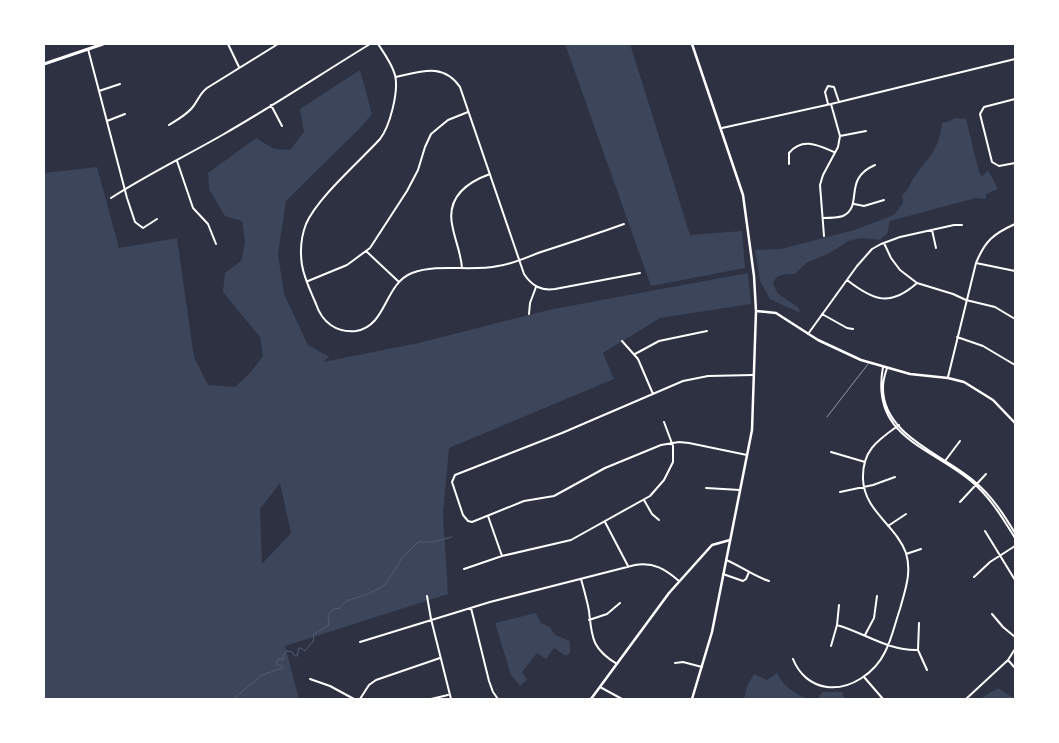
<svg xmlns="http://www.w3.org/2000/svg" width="1059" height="743" viewBox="0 0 1059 743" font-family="Raleway,sans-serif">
<rect width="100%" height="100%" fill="#2d3142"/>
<path fill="#3c4559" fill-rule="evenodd" d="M565 44H630L690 235 742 231 745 268 651 286Z
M360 70 372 114 360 128 286 201 278 254 284 294 308 345 329 357 323 362 418 343 553 309 748 273 751 304 660 318 603 353 614 379 449 448 443 514 448 594 285 646 299 699H44V173L97 167 119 248 177 238 194 357 208 385 235 387 250 373 263 356 260 337 223 292 225 273 241 261 245 242 242 221 225 216 209 189 208 173 256 138 274 149 290 150 304 132 300 109ZM280 483 291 533 262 564 260 509Z
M955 118 966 119 979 172 982 177 988 170 998 189 986 194V199L976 198 890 221 887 234 880 240 861 238 848 241 830 253 806 263 795 274C784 274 778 273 773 283L777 293 799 308 800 313 770 299 760 281 755 250 781 249 854 230 894 215 903 203 902 195C908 191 910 184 913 179 929 156 938 153 942 123L950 121Z
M536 613 541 623 550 627 555 635 570 641V653L566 656 554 648 546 659 537 653 522 672 527 679 520 686 511 675 495 623Z
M777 673C784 687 794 693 808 699H744L747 686 754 674 767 680Z
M998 688 1015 699H980Z
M822 692H842L845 699H818Z"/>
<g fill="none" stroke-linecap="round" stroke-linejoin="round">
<path stroke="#4f5d75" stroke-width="1" d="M233 699 262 675 282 668V665H277L276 662 280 658 283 660V657L286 651 292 652 295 656H297L299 648H301L305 651C308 648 309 644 313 642L314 634 329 625 328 616 333 609 340 608 346 601 368 594 385 585 402 558 418 542H433L452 537"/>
<path stroke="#fff" stroke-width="0.5" d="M827 417 868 364"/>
<path stroke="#fff" stroke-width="2" d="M228 44 239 67
M378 44C384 53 392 64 395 75 399 91 390 126 380 139 360 161 317 198 306 224 301 237 300 252 302 265 304 278 311 292 316 304 322 322 336 333 356 331 387 326 384 284 412 273 439 263 470 272 498 266 513 264 527 257 541 252 569 243 596 234 624 224
M88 49 127 198 135 222 143 228 157 219
M396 77C420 72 443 62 460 87L524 274C532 286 541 291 555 289L640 273
M99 91 120 84
M1015 99 984 107 980 114 992 162 999 166 1015 163
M828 104 825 92 828 86 834 87 839 102
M271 105 282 126
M107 121 125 114
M169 125C177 120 186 115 192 108 198 101 199 94 207 88L278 44
M722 128 831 104 1015 59
M840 136 866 131
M177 161 193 208 208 224 216 244
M789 164V153C802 137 818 145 834 152
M111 198C148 174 186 156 224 134 273 106 321 74 370 44
M854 204 864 206 884 200
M823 218C830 218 837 218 843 216 864 206 842 179 875 165
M932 230 936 248
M824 236 820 185 823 175 838 147 840 136 831 104
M884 243 891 258 900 270 917 283 953 294 966 300 995 307 1015 319
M366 251 399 282
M976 263 1015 271
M462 268C461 254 456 243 453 229 445 199 465 183 490 174
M847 280C874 301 890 307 917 283
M308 281 347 265 370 248 407 191 418 170 425 147 431 134 448 120 468 112
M529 314 530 303 536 287
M822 314 847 328 853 329
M808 334 857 266 872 249 881 244 900 237 954 225H962
M957 337 983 346 1015 365
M622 341 638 359 653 394
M635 354 659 341 707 331
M883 367C870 437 929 446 971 481 990 497 1002 517 1015 538
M887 368C885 374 883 381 883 387 882 436 945 455 975 482 992 496 1004 515 1015 533
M948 377 976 263C985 241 993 234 1015 224
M831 452 865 462
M747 455 689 443 679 442 661 445 605 468 554 496 524 501 472 522 468 521 463 515 452 482 455 475 562 433 683 381 708 376 753 375
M945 461 960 441
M706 488 740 490
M840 492 873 485 895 477
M644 500 652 514 659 520
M960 502 986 474
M488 516 502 556
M605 522 628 566
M888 526 906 514
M985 531 1015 580
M906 554 921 549
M726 560C741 566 753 576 769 581
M464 569 502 556 571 540 650 496 664 480 673 462V446L664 422
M723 574 743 581 746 579 749 572
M974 577 990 562 1015 546
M581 579C584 590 587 600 589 611 592 637 591 648 617 664
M427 596 431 619 451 699
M471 608 489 681 493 692 498 699
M992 614 1003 627 1015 637
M589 620 607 614 620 603
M919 623 918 650 927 670
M837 625C865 633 888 651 918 650
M865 635 874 618 877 596
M360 642 490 602 635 565C654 562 665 569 679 581
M831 646 837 625 839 605
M793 659C799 674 811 685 827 687 850 690 875 673 885 652 892 639 895 623 900 609 905 590 912 573 906 553 896 525 864 511 863 479 862 450 878 440 899 425
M1008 660 1015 668
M675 663 683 662 702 667
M864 677 883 699
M310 679 330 686 354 699
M600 687 622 699
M360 699 369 685 376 680 440 658
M431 699 448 695
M966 699 1008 660 1015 649"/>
<path stroke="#fff" stroke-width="2.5" d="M591 699 669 593 712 545 730 540"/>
<path stroke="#fff" stroke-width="2.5" d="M756 311 776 313 818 340 861 360 910 374 948 378 964 382 993 400 1015 423
M692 699 712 632 752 430 756 311 754 276 743 195 692 44"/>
<path stroke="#fff" stroke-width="3" d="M44 64 103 44"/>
</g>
<rect width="1059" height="743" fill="none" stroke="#ffffff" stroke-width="90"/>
</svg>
